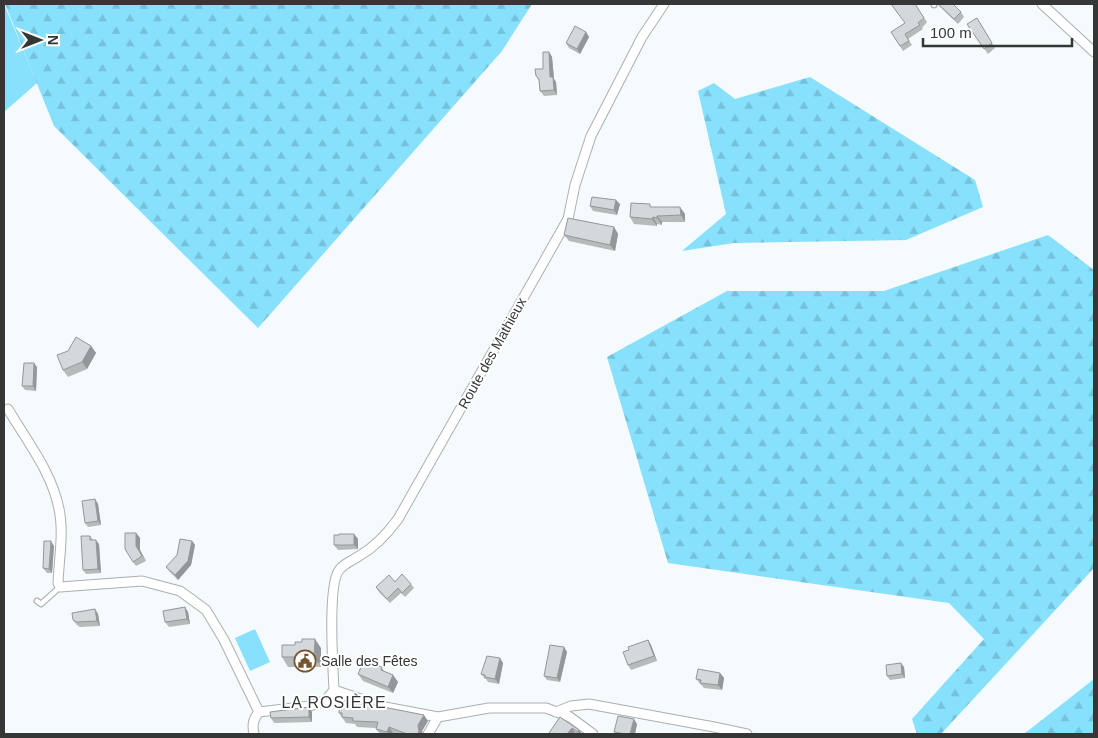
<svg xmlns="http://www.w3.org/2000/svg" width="1098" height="738" viewBox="0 0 1098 738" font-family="Arial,sans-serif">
<defs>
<pattern id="forest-firs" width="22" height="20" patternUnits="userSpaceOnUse" patternTransform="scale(1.25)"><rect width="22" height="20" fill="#87e0fc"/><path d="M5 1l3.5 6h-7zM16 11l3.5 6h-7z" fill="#75c1d9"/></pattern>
</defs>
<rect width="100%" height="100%" fill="#f5fafc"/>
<path fill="#87e0fc" d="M4 4 37 83 4 112Z
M255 629 270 662 250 671 235 638Z"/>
<path fill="url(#forest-firs)" d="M5 4H532L502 51 258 328 54 126Z
M810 77 975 180 983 207 906 240 734 243 682 251 726 214 698 91 714 83 735 99Z
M1048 235 1094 270V568L941 734H917L912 719 984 639 949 603 668 563 607 357 727 291H884Z
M1094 679V734H1024Z"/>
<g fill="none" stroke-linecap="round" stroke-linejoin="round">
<g stroke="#aaafb1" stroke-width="7">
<path id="service" d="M934 5V4
M37 601 41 604 60 587"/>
</g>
<g stroke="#aaafb1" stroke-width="11">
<path id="minor" d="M1042 4 1094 52
M8 409C26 440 52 472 59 509 64 532 59 559 58 583L60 587 142 581 180 591 206 610 224 640 259 712
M334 690C333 669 327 581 340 569 345 563 352 561 359 556 375 547 387 534 398 519L568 219 575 185 591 136 642 37 664 4
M334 690 385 707 438 717 489 708H546L570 717 593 734
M259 712 310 706 325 701 334 690
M556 712 571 706 589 704 714 727 747 734
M254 734C252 725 253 719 259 712
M428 734 438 717"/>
</g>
<use href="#service" stroke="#fff" stroke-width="4.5"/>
<use href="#minor" stroke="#fff" stroke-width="9"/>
</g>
<path fill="#b5babb" d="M915 4 927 22 922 28 923 29 908 39 912 45 903 51 891 32 905 23Z
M937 4H953L961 12 964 17 958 24Z
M980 23 995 48 988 54 967 24Z
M586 32 589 37 580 54 569 48 566 43Z
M549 52 552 57 554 79 556 82 557 95 544 96 540 91 539 81 536 76 543 69Z
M620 204 617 215 593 211 590 206Z
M652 207 685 214V222H662V225L657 224V226L634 224 630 217Z
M614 227 618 234 615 251 569 241 564 235Z
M91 346 96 353 87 369 68 377 63 370Z
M37 367 36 391 25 390 22 386Z
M95 499 98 504 101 525 88 527 85 523Z
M136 533 140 538V550L146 561 136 566 133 562Z
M354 534 358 539V549L338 550 334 545Z
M90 536 93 540 99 544 101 573 86 574 83 570Z
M192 541 195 545 191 565 178 580 169 571 166 567Z
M54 546 52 573H47L43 568Z
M395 582 411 584 414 588 405 597 401 593 390 603 379 592 376 587Z
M95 609 98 614 100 626 80 627 77 625 73 620Z
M188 612 190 624 169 627 165 622Z
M648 640 651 645 657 661 631 670 628 665 629 650Z
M564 647 567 652 560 682 547 680 544 676Z
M321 648V667H288L282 657Z
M503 663 499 684 488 682 486 679H485L481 674Z
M382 667 384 671 393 675 398 682 393 693 363 681 358 674Z
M904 667 905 678 890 680 887 676Z
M720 673 724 678 722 690 704 688 696 679Z
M360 702 428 721 422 731 423 734H396L393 733V734H380L376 729V728L357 727 355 724 346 723 339 713Z
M309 707 312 712V722L274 723 271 718Z
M560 717 579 730 582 734H577L575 733 573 734H550L549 733Z
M637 724 635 734H616L614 732Z"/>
<path fill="#949799" d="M586 32 589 37 580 54 577 49Z
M549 52 552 57 554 79 556 82 557 95 554 90 550 77Z
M616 200 620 204 617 215 614 210Z
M680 207 685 214V222L681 215Z
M657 216 662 222V225L657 218Z
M653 217 657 224V226L652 219Z
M614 227 618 234 615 251 610 245Z
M91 346 96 353 87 369 82 362Z
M34 363 37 367 36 391 33 386Z
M95 499 98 504 101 525 98 521Z
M136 533 140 538V550L146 561 136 546Z
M354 534 358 539V549L354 545Z
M96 540 99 544 101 573 98 569Z
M51 541 54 546 52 573 49 569Z
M192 541 195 545 191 565 178 580 175 575Z
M185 607 188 612 190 624 187 619Z
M95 609 98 614 100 626 97 621Z
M315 639 321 648V667L314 657Z
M648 640 651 645 657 661 654 656Z
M564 647 567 652 560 682 557 678Z
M500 658 503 663 499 684 495 679Z
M901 663 904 667 905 678 902 674Z
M720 673 724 678 722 690 718 685Z
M393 675 398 682 393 693 388 687Z
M309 707 312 712V722L309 717Z
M424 715 428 721 422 731 423 734H417L418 725Z
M634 719 637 724 635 734H630Z
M389 727 393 733V734H389L387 732Z
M572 728 575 733 573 734H567Z
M579 730 582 734H579L578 732Z"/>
<path fill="#d3d8da" stroke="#949799" d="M891 4H915L924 18 918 23 920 25 905 34 909 41 900 46 891 32 905 23Z
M938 4H953L961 12 954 19Z
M977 18 992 43 984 49 967 24Z
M575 26 586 32 577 49 566 43Z
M543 52H549L550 77H553L554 90 540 91 539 79 536 76 535 69H543Z
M592 197 616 200 614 210 590 206Z
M631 203 650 204V207H680L681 215 657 216V218L653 217 652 219 630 217Z
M568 218 614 227 610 245 564 235Z
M76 337 91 346 82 362 63 370 57 355 68 351Z
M24 363H34L33 386H22Z
M95 499 98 521 85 523 82 501Z
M125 533H136V546L142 556 133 562 125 549Z
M339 534H354V545H334V535H339Z
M81 536H90V540H96L98 569 83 570Z
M180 539 192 541 188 561 175 575 166 567 177 555Z
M44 541H51L49 569 43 568Z
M402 574 411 584 402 593 398 588 387 599 376 587 389 575 395 582Z
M185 607 187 619 165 622 163 611Z
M95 609 97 621 77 622 73 620 72 613Z
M302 639H315L314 657H282V645H295V642H302Z
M648 640 654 656 628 665 623 652 629 650 628 647Z
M550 645 564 647 557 678 544 676Z
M487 656 500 658 495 679 485 677V675L481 674Z
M364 660 382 667 381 670 393 675 388 687 358 674Z
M901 663 902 674 887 676 886 665Z
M698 669 720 673 718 685 700 683 701 680 696 679Z
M348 697 358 700V702L424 715 418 725 419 732 417 734H407L389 727 387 732 376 729 378 722 353 721V718L342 717V713H339L340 701 348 700Z
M309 707V717L271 718 270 712Z
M618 716 634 719 630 734H626L614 732Z
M560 717 579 730 578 732 572 728 567 734H551L549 733Z"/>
<defs>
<g id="civic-ring" transform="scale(1.125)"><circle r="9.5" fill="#fff" stroke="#76552c" stroke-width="1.5"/><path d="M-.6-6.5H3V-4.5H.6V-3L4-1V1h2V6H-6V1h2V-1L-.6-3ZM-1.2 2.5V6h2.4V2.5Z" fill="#76552c"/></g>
</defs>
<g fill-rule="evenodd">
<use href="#civic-ring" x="305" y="661"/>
</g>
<g text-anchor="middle" stroke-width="4" stroke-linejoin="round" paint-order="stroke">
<g font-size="14" fill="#353737" stroke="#fff">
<text transform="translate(492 353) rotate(-61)" y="5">Route des Mathieux</text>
</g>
<g font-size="14" fill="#353737" stroke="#fff" text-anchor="start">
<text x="321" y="666">Salle des Fêtes</text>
</g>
<g font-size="16" letter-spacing="1" fill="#353737" stroke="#fff">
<text x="334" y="708">LA ROSIÈRE</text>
</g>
</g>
<rect width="1098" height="738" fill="none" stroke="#353737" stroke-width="10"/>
<g transform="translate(40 40) rotate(90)" stroke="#ffffff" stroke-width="4" paint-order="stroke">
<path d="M0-4L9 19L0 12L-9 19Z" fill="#353737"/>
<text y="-8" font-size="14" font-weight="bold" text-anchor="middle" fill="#353737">N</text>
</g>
<path d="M923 38v8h149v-8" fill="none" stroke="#353737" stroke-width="2.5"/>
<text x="930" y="38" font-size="15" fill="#353737" stroke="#ffffff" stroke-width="4" paint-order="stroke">100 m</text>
</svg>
